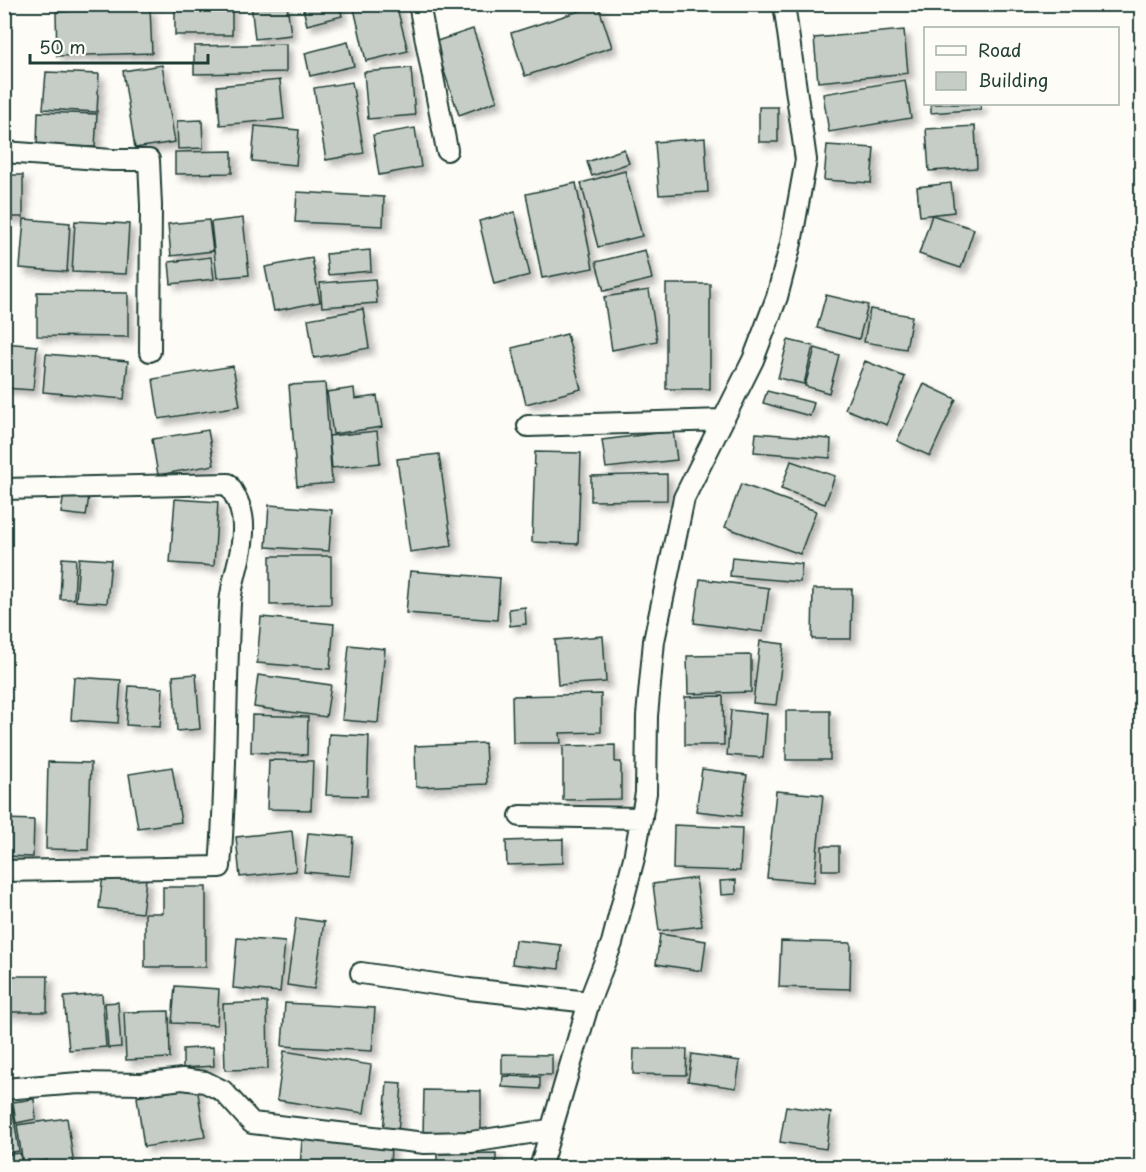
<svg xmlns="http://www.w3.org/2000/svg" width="1146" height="1172" viewBox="0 0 1146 1172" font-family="'Playpen Sans',sans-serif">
<defs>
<filter id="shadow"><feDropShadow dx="5.5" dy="5.5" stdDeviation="3" flood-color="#0004"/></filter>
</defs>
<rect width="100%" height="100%" fill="#fdfcf7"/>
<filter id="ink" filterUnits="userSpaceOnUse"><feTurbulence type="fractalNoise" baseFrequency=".0167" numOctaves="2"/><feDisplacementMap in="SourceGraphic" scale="12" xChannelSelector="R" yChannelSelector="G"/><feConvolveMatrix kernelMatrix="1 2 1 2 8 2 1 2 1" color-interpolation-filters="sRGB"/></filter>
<g filter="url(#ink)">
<path fill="#c6cdc7" stroke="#1f3d34" stroke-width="1.5" filter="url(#shadow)" d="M175 4H232V35H175Z
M251 4H287L291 35 255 39Z
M302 4H339L342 16 307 25Z
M353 4H396L408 51 366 61Z
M598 5 612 47 525 76 511 33Z
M150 8 152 53 57 56 56 12Z
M473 29 497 101 459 115 434 42Z
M904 30 908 73 818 82 814 38Z
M348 42 354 66 310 76 305 53Z
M286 44V72L194 74V46Z
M162 65 175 142 135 148 123 71Z
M411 68 415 115 368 119 364 72Z
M46 72 99 74 97 112 43 109Z
M280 80 284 119 220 125 217 86Z
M905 80 911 118 829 132 823 94Z
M352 82 364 153 326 160 314 88Z
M931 104H980L981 109 931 113Z
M759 107H778V142H759Z
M38 112 97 114 95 147 37 145Z
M202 120 203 148 178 149 177 121Z
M255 126 299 130 296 165 252 161Z
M975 126 977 168 929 171 926 129Z
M415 128 421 167 379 175 373 135Z
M705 138 708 192 659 195 655 142Z
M827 145 874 148 871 183 824 180Z
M624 149 629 163 592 176 587 162Z
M232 151V173L175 174V152Z
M625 171 642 236 598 247 581 183Z
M4 175H23V217H4Z
M576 183 593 268 542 278 526 194Z
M951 183 954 212 920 216 917 187Z
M297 192 384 197 383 226 295 222Z
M515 212 530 275 494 284 479 221Z
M932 215 974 229 961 268 919 254Z
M243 218 249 275 217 278 211 222Z
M24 219 70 223 67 272 20 268Z
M209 220 213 251 171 256 168 224Z
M75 221 129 224 126 274 72 272Z
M370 250 371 271 328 275 326 254Z
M645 250 652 279 604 291 596 262Z
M211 257 214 279 171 284 169 262Z
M312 258 320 302 274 311 265 267Z
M375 279 377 303 322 307 320 283Z
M666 284H710V389H666Z
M649 290 657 341 612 350 604 297Z
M37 292 128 293V337L37 336Z
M826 295 868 305 859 339 817 328Z
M363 309 369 348 314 358 308 319Z
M870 309 912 316 906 349 864 342Z
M567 334 581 389 526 404 512 348Z
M788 340 813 346 804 384 778 378Z
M4 343 37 346 33 390 4 388Z
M815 348 839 355 829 393 805 386Z
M46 354 128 361 124 399 43 392Z
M865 361 905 377 887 425 845 409Z
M233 366 240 406 159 419 153 379Z
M325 383 332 483 297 486 289 385Z
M924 384 956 399 930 456 897 441Z
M354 388 355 399 377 396 382 427 333 434 327 392Z
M767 391 814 403 810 416 763 403Z
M208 430 214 465 158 475 152 439Z
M377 431 380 463 332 468 329 436Z
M673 431 677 460 606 468 602 440Z
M756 433 831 439 830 458 754 452Z
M535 452 581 453 578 544 532 542Z
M439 454 452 546 410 552 397 459Z
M791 461 835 476 825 504 781 489Z
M667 474V500L591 501V476Z
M741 484 816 511 800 554 725 527Z
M64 493 89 496 86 516 61 513Z
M175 499 218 502 214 566 170 563Z
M269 505 332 510 329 551 266 547Z
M270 556H331V604L270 605Z
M732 557 802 564 800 582 730 576Z
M62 558 76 559 74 599H60Z
M79 558 111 560 107 603 76 601Z
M410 571 500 578 497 620 406 613Z
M700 579 769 588 763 632 694 623Z
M813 589H852L851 639H812Z
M525 607 526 624 510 626 509 609Z
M261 617 334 624 330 669 257 663Z
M603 636 606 682 558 685 555 640Z
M760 641 784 644 776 705 753 703Z
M349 645 385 649 378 723 342 720Z
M751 655V692L688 694 687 656Z
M196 674 200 729 177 731 173 676Z
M258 675 331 685 326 717 254 707Z
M74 677 121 680 118 723 71 720Z
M129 686 163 688 160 727 126 725Z
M601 694V732L560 733 561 743H513L512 696Z
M723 696 724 745H685V697Z
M731 710 767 714 763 758 727 755Z
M786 711H830V760H786Z
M252 715 308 717 307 755 251 752Z
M329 734 369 736 367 796 326 795Z
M485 743 487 784 416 787 415 746Z
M615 745V762H621V799L563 800V746Z
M269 760 313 761 311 810 267 809Z
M48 762 91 763 88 850 46 849Z
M172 767 181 822 138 828 129 774Z
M702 769 747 775 741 816 696 811Z
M776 791 823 795 814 882 767 878Z
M4 819 34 820 33 857 4 856Z
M674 825 742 828 740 871 673 869Z
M292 831 296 871 240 877 236 837Z
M308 833 353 837 350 876 304 872Z
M563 839V863L507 865 506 841Z
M822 846H839V870H822Z
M103 875 146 879 142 913 99 908Z
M696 878 702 926 659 931 653 884Z
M736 880V894L721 895 720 881Z
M163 887H206V967H145V913H163Z
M296 918 324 922 314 989 287 985Z
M660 934 706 941 702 971 656 964Z
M237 938 285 942 280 992 233 988Z
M515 940 561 945 559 969 512 964Z
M781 941 851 943 850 989 779 987Z
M4 976H48L47 1012H4Z
M175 986 219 989 217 1025 172 1023Z
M102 994 106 1047 69 1050 64 997Z
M118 1002 121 1047 108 1048 105 1003Z
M267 1002 268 1069 225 1070 223 1004Z
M285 1003 375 1008 372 1051 282 1046Z
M169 1011 170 1058 126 1060 124 1012Z
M213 1047 214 1066 183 1068V1049Z
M634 1049H687L686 1075 633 1074Z
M284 1051 371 1065 364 1113 277 1100Z
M502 1054 552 1055V1075L502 1074Z
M692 1054 740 1061 736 1088 688 1081Z
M503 1076 540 1077V1089L502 1087Z
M387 1082 402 1083 398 1134 383 1133Z
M197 1087 205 1137 144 1147 137 1097Z
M424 1090 481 1091V1136H423Z
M34 1099 36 1119 16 1123 13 1102Z
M12 1106 19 1151 6 1153 4 1107Z
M786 1106 831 1113 826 1149 780 1142Z
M67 1118 74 1165 48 1168 47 1160 23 1164 17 1125Z
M302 1140 391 1145 390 1168H300Z
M20 1153 22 1168H6L4 1155Z
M496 1153V1168H437V1154Z
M662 1163V1168H602V1166Z"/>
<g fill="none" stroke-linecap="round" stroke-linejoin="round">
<g stroke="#1f3d34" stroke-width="24">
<path id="street" d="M419 4 447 150
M4 152 112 160H149L151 206 150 351
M528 426 723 420
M4 489 228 484C238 499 244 513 243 531 243 555 232 578 230 603 225 691 227 779 220 867L4 871
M520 816 642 818
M361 973 469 989 589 1002
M4 1089 79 1083 142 1084 182 1079 205 1082 223 1091 252 1123 425 1143 471 1142 549 1130
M540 1168 589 1002 612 943 634 858 646 793 647 716 654 641 684 498 753 360 777 297 791 243 806 160 784 4"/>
</g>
<use href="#street" stroke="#fdfcf7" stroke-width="20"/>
</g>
</g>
<rect width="1146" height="1172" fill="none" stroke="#fdfcf7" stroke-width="24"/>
<rect x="12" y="12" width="1122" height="1148" fill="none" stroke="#1f3d34" stroke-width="2" filter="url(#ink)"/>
<rect x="924" y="27" width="195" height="78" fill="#fdfcf7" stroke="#a4b0a9" stroke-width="1.5"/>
<rect x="936" y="46" width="30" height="9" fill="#fdfcf7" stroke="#a4b0a9" stroke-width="1.5"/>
<text x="978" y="57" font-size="18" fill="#1f3d34">Road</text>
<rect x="936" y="72" width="30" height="18" fill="#c6cdc7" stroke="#a4b0a9" stroke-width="1.5"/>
<text x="978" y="87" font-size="18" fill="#1f3d34">Building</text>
<path d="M30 54v9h178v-9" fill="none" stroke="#1f3d34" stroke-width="3"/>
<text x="39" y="54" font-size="18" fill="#1f3d34" stroke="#fdfcf7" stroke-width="4.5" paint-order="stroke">50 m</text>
</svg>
